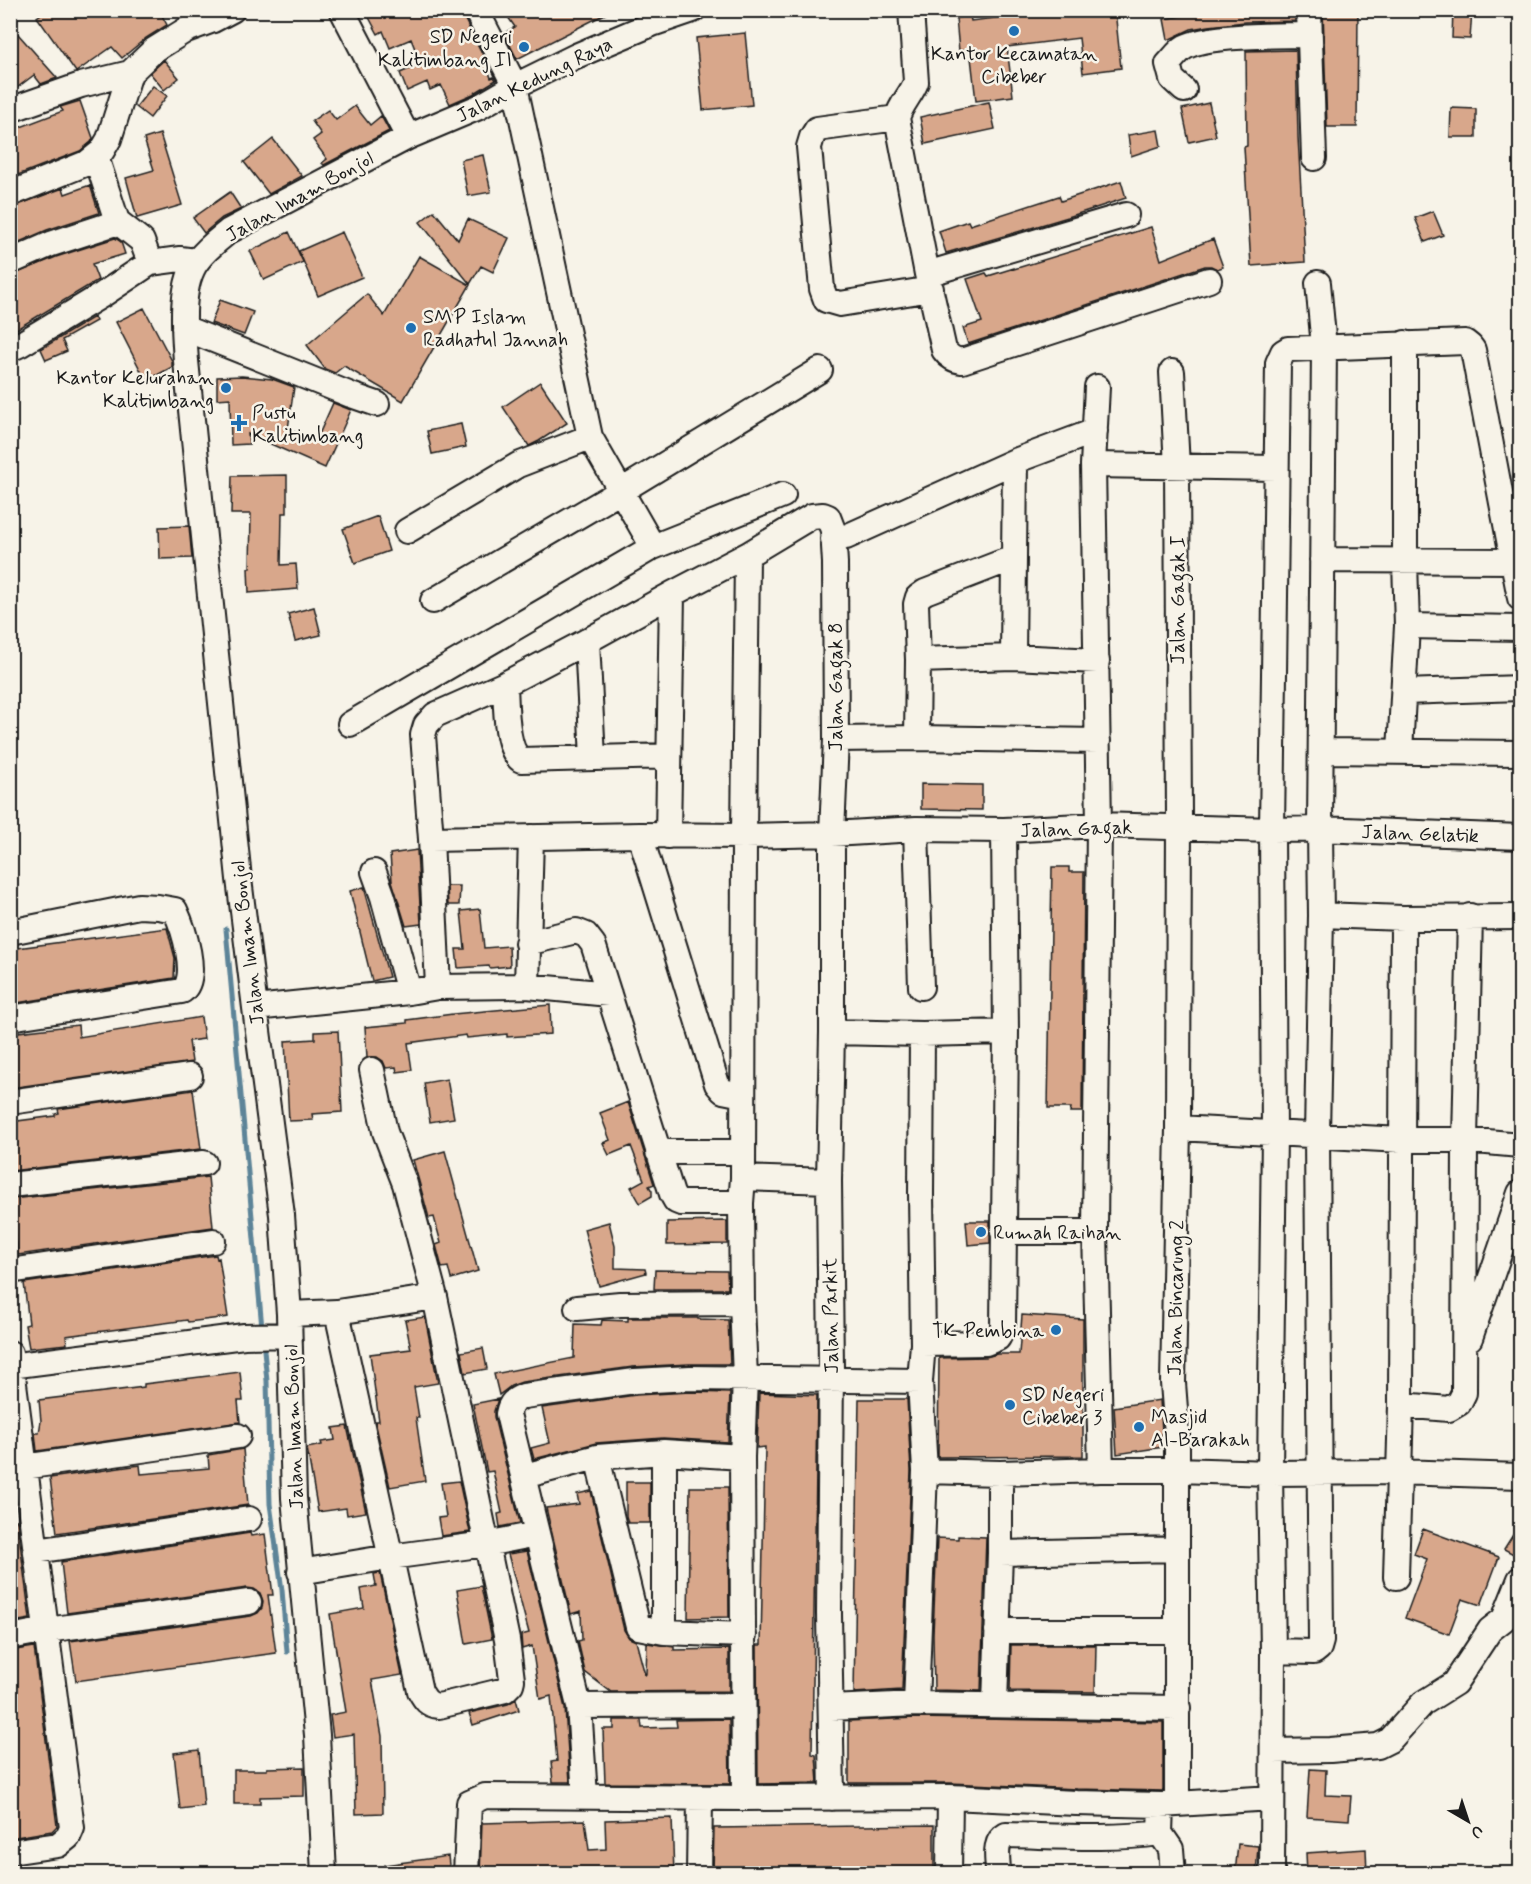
<svg xmlns="http://www.w3.org/2000/svg" width="1531" height="1884" viewBox="0 0 1531 1884" font-family="Mynerve,sans-serif">
<rect width="100%" height="100%" fill="#f7f3e8"/>
<filter id="ink" filterUnits="userSpaceOnUse"><feTurbulence type="fractalNoise" baseFrequency=".0167" numOctaves="2"/><feDisplacementMap in="SourceGraphic" scale="12" xChannelSelector="R" yChannelSelector="G"/><feConvolveMatrix kernelMatrix="1 2 1 2 8 2 1 2 1" color-interpolation-filters="sRGB"/></filter>
<g filter="url(#ink)">
<g fill="none" stroke-linecap="round" stroke-linejoin="round">
<path stroke="#5d8498" stroke-width="5" d="M226 929 262 1328
M263 1340 267 1381 270 1504 282 1590 287 1652"/>
</g>
<path fill="#d8a78b" stroke="#1c1c1c" stroke-width="1.5" d="M47 10H159L167 25 146 38 122 58 112 47 76 72 37 17Z
M365 10H462L463 16 484 57 491 78 494 77 496 80 473 94 450 104 441 85 430 90 427 82 407 91 400 73 421 64 411 39 390 48 383 31 378 34Z
M503 10H613L517 59 504 33 515 27Z
M1019 10H1052L1053 16 1115 10 1121 68 1083 73 1079 38 1007 47 1013 96 976 101 970 49 959 51 956 18 970 16 971 21 1019 15Z
M1216 10H1295V21L1245 22 1209 26 1191 29 1168 40 1164 19Z
M1323 10H1358L1357 127H1327Z
M1453 10H1472L1470 39 1452 38Z
M10 25 57 78 41 84 34 75 10 93Z
M745 33 752 105 703 110 696 38Z
M1296 50 1298 137 1305 262 1251 266 1244 147 1247 146 1246 51Z
M164 60 179 78 164 90 150 73Z
M153 86 167 96 150 118 136 107Z
M80 101 93 138 91 142 80 151 10 178V131L63 111 60 107Z
M989 102 995 129 925 144 920 117Z
M1209 103 1216 136 1189 142 1182 109Z
M355 106 370 125 381 116 389 131 324 165 322 163 327 159 313 140 321 134 312 121 328 110 336 120Z
M1451 108 1476 109V137H1450Z
M1158 130 1161 146 1131 156 1128 135Z
M160 134 182 205 137 218 126 178 154 170 144 139Z
M273 139 302 176 269 194 244 162Z
M483 155 491 192 468 196 461 160Z
M1121 181 1126 198 1068 217 946 253 939 231 968 221 970 225 1059 196 1061 201Z
M90 185 99 213 47 230 10 246V208L63 188 65 194Z
M230 192 241 209 222 218 204 233 193 218Z
M434 211 458 240 468 219 509 238 493 272 481 266 470 284 420 222Z
M1433 211 1443 235 1425 242 1415 218Z
M1151 227 1161 260 1213 239 1223 267 1217 269 1211 266H1205L968 344 963 328 982 322 967 279 986 273 988 276 1014 268V269Z
M289 232 303 262 264 280 250 251Z
M342 232 362 277 318 296 299 251Z
M115 238 121 242 125 254 92 264 98 280 10 333V276L56 257Z
M419 256 470 285 403 401 344 366 335 373 325 369 307 345 367 294 384 316Z
M220 300 253 312 244 335 211 323Z
M144 308 172 361V367L146 381 116 322Z
M94 317 96 321 62 340 67 351 46 360 41 349Z
M242 376 272 379 294 387 288 429 316 441 333 403 351 410 325 468 248 434 249 444 231 445 230 398 217 399V377Z
M540 382 567 423 539 441 529 446 503 407Z
M461 424 466 447 432 454 427 431Z
M287 475V513H282L281 565 296 564 298 589 249 593 248 568H250L251 514H231L232 476Z
M378 516 389 551 355 563 343 529Z
M189 526 192 558 160 559 159 527Z
M314 607 321 635 295 641 288 614Z
M921 784 982 785V810L921 809Z
M417 850 421 924 406 926 392 881 390 854Z
M1052 867H1069V872H1084L1082 1112H1070L1071 1108H1048Z
M447 886H460L459 905H448Z
M364 887 389 977 372 981 350 891Z
M480 909 484 948 509 946 510 966 490 968 489 966 458 968 456 949H465L461 911Z
M167 928 175 958 174 978 10 1004V949Z
M550 1005 551 1034 507 1037V1034L467 1038 466 1035 408 1043 412 1070 397 1072 396 1067 386 1068 383 1061 377 1057H367L365 1027 407 1023V1020L453 1014Z
M201 1017 204 1039 189 1041 192 1062 10 1088V1033L78 1025 79 1037Z
M338 1031 342 1112 312 1114 313 1120 289 1121 285 1041 315 1039V1032Z
M447 1079 454 1118 430 1122 424 1083Z
M193 1090 201 1149 10 1171V1122L55 1116V1114L59 1113 58 1109Z
M628 1102 654 1184 649 1186 652 1191V1196L640 1203 631 1187 644 1180 631 1146 609 1155 603 1143 610 1140 600 1113Z
M445 1151 478 1271 451 1279 448 1267 442 1268 436 1245 441 1243 434 1217 429 1218 413 1160Z
M208 1177 213 1227 18 1255 12 1199Z
M727 1221V1244L667 1245V1222Z
M966 1221H990V1243L968 1245Z
M609 1222 615 1246V1268L645 1269 646 1273 599 1286 584 1229Z
M216 1255 217 1259 219 1258 228 1317 188 1322 187 1320 66 1336 67 1344 29 1348 25 1325 29 1324 24 1283Z
M655 1270 727 1271 728 1289H654Z
M1022 1315 1083 1319V1456L938 1457 939 1358 986 1357 997 1354H1019Z
M425 1317 438 1383 414 1387 419 1418H416L425 1481 390 1487 375 1421H379L370 1354 411 1349 405 1320Z
M628 1318H698V1319L728 1320 730 1364H689L633 1367 522 1382 511 1386 499 1395 494 1374 574 1358 575 1324 601 1325 602 1320 628 1321Z
M483 1348 487 1369 465 1373 461 1352Z
M240 1372 243 1401H238L240 1422 37 1451 35 1433H39L41 1421 39 1400 144 1387V1384Z
M690 1392 730 1393 728 1442 663 1438 596 1443 534 1459 531 1448 550 1443 542 1408 636 1395Z
M759 1393 817 1395 812 1754 816 1755 818 1783 758 1784 757 1645H761L765 1447 757 1448Z
M498 1399 494 1411V1417L520 1523 500 1527 498 1514 502 1513 493 1471 487 1472 473 1404Z
M859 1399H907L911 1471 902 1690 854 1693Z
M1160 1400 1163 1447 1117 1454 1114 1407Z
M347 1426 366 1512 347 1515 346 1508 318 1512 307 1448 322 1445 321 1442 335 1440 333 1428Z
M243 1449 248 1505 57 1533 50 1478 140 1465 141 1474 209 1468 208 1455Z
M459 1481 470 1532 441 1536 438 1518 446 1517 441 1483Z
M626 1482H650V1523H628L626 1516Z
M690 1487H728L729 1617 688 1618Z
M591 1491 624 1630 629 1638 636 1641 645 1675 646 1674 647 1643 674 1647V1650L729 1649V1691L611 1692 585 1672 578 1641 582 1640 581 1611 571 1614 546 1508 579 1504 577 1494Z
M10 1520H17L30 1619 13 1622 10 1606Z
M1521 1522V1558L1504 1549Z
M1423 1529 1499 1557 1481 1605 1462 1599 1449 1634 1405 1618 1427 1559 1414 1554Z
M250 1533 251 1536 265 1534 273 1595H268L276 1653 76 1681 70 1641 251 1616 258 1613 262 1608 263 1601 260 1593 254 1589 247 1588 67 1613 61 1562Z
M958 1536 986 1537 981 1691 934 1690 933 1634 937 1538 958 1539Z
M527 1551 565 1708 570 1782H553L551 1762 557 1761 551 1696 540 1699 532 1646 522 1649 521 1635 529 1633 508 1554Z
M380 1573 402 1675 372 1680 382 1736 383 1813 356 1814 354 1734 333 1737 330 1715 346 1712 330 1614 364 1608 361 1589 376 1586 374 1574Z
M481 1586 492 1639 466 1644 457 1590Z
M1011 1645H1096L1095 1692 1010 1691Z
M34 1647 57 1826 52 1831 10 1838V1651Z
M516 1699 519 1710 473 1725 469 1713 508 1704Z
M916 1718 1163 1722V1791L1077 1789 950 1783H849V1721Z
M729 1719 730 1784 605 1783 603 1729H614V1720H641L642 1728 677 1727 676 1720Z
M199 1750 204 1806 180 1809 174 1753Z
M304 1767V1796L260 1797V1804H234V1770H267V1768Z
M1310 1769 1326 1770 1325 1795 1351 1796 1349 1820 1307 1817Z
M672 1818 674 1874H480L482 1823 585 1820 589 1850 606 1849 605 1820Z
M934 1825V1874H713L714 1828Z
M1238 1844 1258 1846 1256 1874H1235Z
M1366 1849 1367 1874H1336L1335 1872 1307 1873 1306 1853Z
M448 1856 450 1874H386L385 1865Z"/>
<g fill="none" stroke-linecap="round" stroke-linejoin="round">
<g stroke="#1c1c1c" stroke-width="28">
<path id="minor" d="M342 10 408 137
M476 10 515 86 590 437 653 547
M911 10 916 82C911 95 901 104 897 118L927 274 944 350C949 357 954 360 962 361L1209 280
M1309 10 1314 158
M1184 90 1172 79 1168 64C1173 59 1178 51 1185 47 1210 34 1279 36 1309 35
M10 110 81 85 130 73
M897 118 817 129 812 137 809 147 822 289 826 300 840 304 931 289
M96 157 116 218 118 222 142 241 150 263
M10 194 87 163 102 151 109 139 130 73 154 50 186 30 213 20 232 10
M10 262 51 244 118 222
M927 274 1126 215
M184 328 351 395 377 404
M10 349 21 344 102 295 150 263 180 259 196 261
M1172 372 1177 467 1179 816 1178 1128 1173 1383 1177 1435V1804
M1097 387 1093 465 1099 825 1095 1232 1101 1470
M1093 465 1276 468
M407 531 518 465 590 437
M833 539 846 537 1015 461 1095 431
M1322 560 1514 561
M433 601 621 491 820 370
M1407 626 1520 628
M587 641 593 758
M1013 657 1015 461
M918 660 1013 657 1097 661
M505 684C506 703 505 749 521 760L669 756
M1404 692 1520 688
M350 724 653 547 783 495
M917 738 918 660 916 604 918 597 925 592 1013 558
M836 739 917 738 1098 741
M1321 751 1520 753
M1400 751 1407 626 1405 562V343
M916 829 921 987
M640 835 717 1084 723 1091 743 1095
M668 836 672 594
M431 839 640 835 744 836 832 834 916 829 1004 830 1099 825 1272 830 1320 829 1520 837
M374 872 383 897 409 992
M1321 915 1403 918 1520 917
M10 932 139 906 158 907 175 910C183 927 200 978 182 991L10 1018
M527 943 576 931 586 935 593 944 672 1194 676 1201 681 1203H741
M527 986 531 837
M438 987 431 839 423 735 426 725 435 715 505 684 587 641 672 594 747 555 812 516 823 515 828 517 833 530 835 563 836 739 832 834V1032L829 1181 831 1368 829 1614 832 1798
M255 1008 409 992 438 987 527 986 609 994
M832 1032 922 1034 1006 1032
M372 1070 385 1132 405 1184 435 1297
M10 1102 190 1076
M1178 1128 1401 1140H1465L1520 1145
M658 1152H743
M743 1178 829 1181
M10 1185 204 1163
M1003 1232H1095
M10 1271 213 1241
M577 1308 620 1304 742 1303
M289 1314 337 1312 435 1297 507 1640 512 1680 511 1684 505 1690 439 1706C428 1705 425 1700 420 1691L337 1312
M1470 1338 1520 1193
M923 1344 986 1343 998 1338 1003 1328 1006 1032 1004 830
M10 1353 72 1828 68 1837 58 1845 10 1852
M10 1366 244 1336 289 1335
M1401 1405 1449 1409 1459 1403 1464 1393 1465 1140 1470 916
M664 1452V1632
M597 1457 638 1627 664 1632 744 1635
M10 1469 238 1436
M925 1471 1000 1473 1101 1470H1177L1270 1473 1398 1472 1520 1476
M524 1476 597 1457 664 1452 742 1457
M36 1551 249 1519
M1000 1553 1177 1549
M300 1572 390 1557 486 1544 537 1534
M1396 1577 1401 1405 1403 918
M997 1631H1176
M10 1637 47 1630 249 1602
M1273 1651 1314 1652 1319 1648 1321 1641 1317 1135 1321 915 1320 829 1324 347 1318 283
M916 1704 925 1471 920 1381 923 1344 921 1194 922 1034
M995 1704 1000 1553V1473
M579 1706 743 1705
M831 1708 916 1704 1178 1708
M1273 1751 1330 1750 1378 1746 1390 1740 1423 1703 1455 1683 1490 1630 1504 1619 1520 1579
M585 1796 579 1706 508 1414C510 1403 514 1400 524 1396L635 1381 690 1378 920 1381
M744 1798 742 1457 745 1378 742 1303 741 1203 743 1178 744 836 747 555
M1160 1833 1171 1849 1173 1874
M998 1872C998 1859 993 1842 1006 1835 1057 1836 1109 1840 1160 1833L1161 1805
M324 1874 317 1735 294 1498 289 1314 282 1215 255 1008 239 879 186 361C184 331 179 284 198 260 207 248 218 240 229 231L408 137 479 107 515 86 576 56 652 24 693 10
M466 1874 469 1803 485 1796 744 1798 950 1797 1076 1803 1161 1805 1272 1798
M699 1874 700 1798
M949 1874 950 1797
M1272 1874 1273 1651 1270 1473 1274 1133 1272 830 1278 363 1283 352 1288 349 1465 342 1470 346 1473 350 1520 598"/>
</g>
<use href="#minor" stroke="#f7f3e8" stroke-width="24"/>
</g>
</g>
<g fill="#1f6fb2" stroke="#f7f3e8" stroke-width="2">
<circle cx="1014" cy="31" r="6"/>
<circle cx="524" cy="47" r="6"/>
<circle cx="411" cy="328" r="6"/>
<circle cx="226" cy="388" r="6"/>
<path d="M236 414h6v6h6v6h-6v6h-6v-6h-6v-6h6z"/>
<circle cx="981" cy="1232" r="6"/>
<circle cx="1056" cy="1330" r="6"/>
<circle cx="1010" cy="1405" r="6"/>
<circle cx="1139" cy="1427" r="6"/>
</g>
<g text-anchor="middle" stroke-width="5" stroke-linejoin="round" paint-order="stroke">
<g font-size="20" fill="#1c1c1c" stroke="#f7f3e8" text-anchor="start">
<text x="512" y="43" text-anchor="end">SD Negeri<tspan x="512" dy="23">Kalitimbang II</tspan></text>
<text x="1014" y="60" text-anchor="middle">Kantor Kecamatan<tspan x="1014" dy="23">Cibeber</tspan></text>
<text x="423" y="323">SMP Islam<tspan x="423" dy="23">Radhatul Jannah</tspan></text>
<text x="214" y="384" text-anchor="end">Kantor Kelurahan<tspan x="214" dy="23">Kalitimbang</tspan></text>
<text x="252" y="419">Pustu<tspan x="252" dy="23">Kalitimbang</tspan></text>
<text x="993" y="1239">Rumah Raihan</text>
<text x="1044" y="1337" text-anchor="end">TK Pembina</text>
<text x="1022" y="1401">SD Negeri<tspan x="1022" dy="23">Cibeber 3</tspan></text>
<text x="1151" y="1423">Masjid<tspan x="1151" dy="23">Al-Barakah</tspan></text>
</g>
<g font-size="20" fill="#1c1c1c" stroke="#f7f3e8">
<text transform="translate(534 79) rotate(-26)" y="7">Jalan Kedung Raya</text>
<text transform="translate(299 196) rotate(-29)" y="7">Jalan Imam Bonjol</text>
<text transform="translate(1177 600) rotate(-90)" y="7">Jalan Gagak I</text>
<text transform="translate(835 687) rotate(-90)" y="7">Jalan Gagak 8</text>
<text transform="translate(1076 828) rotate(-2)" y="7">Jalan Gagak</text>
<text transform="translate(1420 833) rotate(2)" y="7">Jalan Gelatik</text>
<text transform="translate(247 943) rotate(-97)" y="7">Jalan Imam Bonjol</text>
<text transform="translate(1175 1298) rotate(-89)" y="7">Jalan Bincarung 2</text>
<text transform="translate(830 1316) rotate(-91)" y="7">Jalan Parkit</text>
<text transform="translate(293 1427) rotate(-92)" y="7">Jalan Imam Bonjol</text>
</g>
</g>
<rect width="1531" height="1884" fill="none" stroke="#f7f3e8" stroke-width="36"/>
<rect x="18" y="18" width="1495" height="1848" fill="none" stroke="#1c1c1c" stroke-width="2" filter="url(#ink)"/>
<g transform="translate(1468 1821) rotate(141)" stroke="#f7f3e8" stroke-width="4.5" paint-order="stroke">
<path d="M0-4.5L10 22L0 15L-10 22Z" fill="#1c1c1c"/>
<text y="-9" font-size="16" font-weight="bold" text-anchor="middle" fill="#1c1c1c">U</text>
</g>
</svg>
